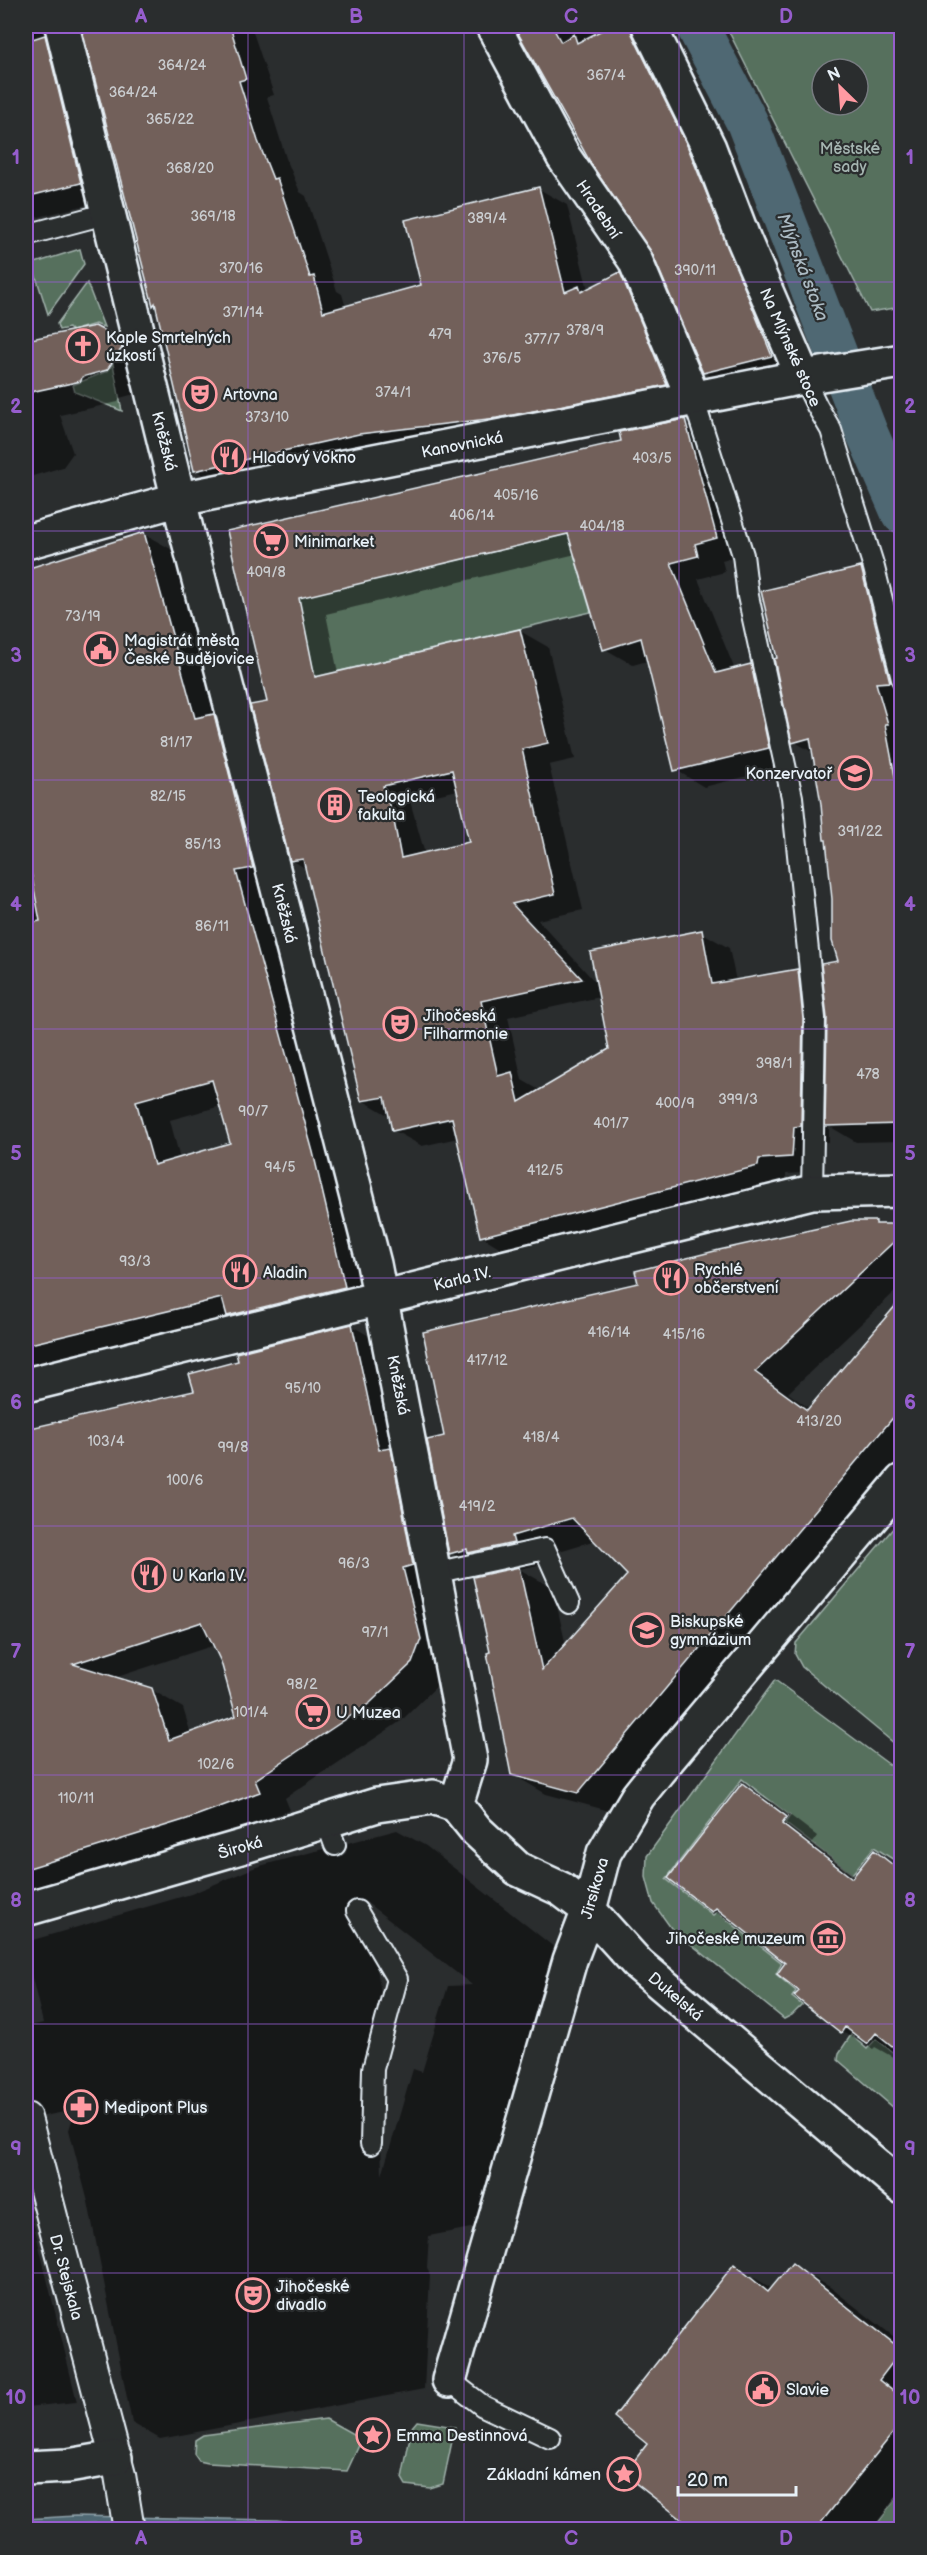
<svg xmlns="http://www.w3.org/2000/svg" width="927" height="2555" viewBox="0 0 927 2555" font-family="'Balsamiq Sans',sans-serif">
<rect width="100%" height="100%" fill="#2a2d2e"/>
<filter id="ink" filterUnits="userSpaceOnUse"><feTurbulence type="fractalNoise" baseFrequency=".0167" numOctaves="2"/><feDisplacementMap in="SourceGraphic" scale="12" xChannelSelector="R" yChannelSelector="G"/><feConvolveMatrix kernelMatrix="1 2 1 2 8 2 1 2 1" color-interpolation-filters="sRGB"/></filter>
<g filter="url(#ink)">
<path fill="#566f5d" stroke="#9fb0aa" stroke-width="1.5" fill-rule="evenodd" d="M726 26H901V307L870 312ZM822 69H858V105H822Z
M80 249 84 264 48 314 32 264Z
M87 283 104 327 95 324 72 331 69 328 59 330 57 324Z
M113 364 122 411 75 392 73 385 108 371Z
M568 534 591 612 310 678 292 599Z
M901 1519V1749L802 1667 795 1654 796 1643Z
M775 1680 902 1774 901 1850 894 1860 874 1847 852 1874 785 1823 790 1816 742 1779 666 1879 713 1915 717 1912 782 1963 776 1974 796 1991 792 1997 802 2005 792 2015 784 2019 671 1928 653 1903 646 1877 647 1856Z
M851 2035 867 2049 876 2039 901 2059V2114L838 2060 839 2053Z
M326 2419 362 2439 347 2471 208 2463 199 2461 194 2454 195 2440 203 2435Z
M417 2421 455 2427 443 2484 430 2488 406 2485 402 2478 412 2427Z
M901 2492V2529H873Z"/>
<path fill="#4f6873" stroke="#8c9fa8" stroke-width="1.5" d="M75 2516 277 2520 339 2529 26 2530V2519Z"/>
<path fill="#0007" fill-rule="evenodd" d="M26 26H251L274 95 267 97 286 158 300 192 306 196 337 291 342 294 346 308 423 287 539 189 567 205 588 290 620 273 648 290 695 401 224 487 195 470 157 306 154 305 83 26 77 29 109 199 39 217 26 211Z
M515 26H653L798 370 730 387 704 372 654 252 594 166Z
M26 332 28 341 119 340 157 362 145 391 120 398 118 402 60 415 73 453 63 467 26 478Z
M685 421 713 437 744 554 722 560 725 572 698 579 735 670 750 666 781 684 861 568 891 585 902 629V1141L856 1142 829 1126V1142H822L820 1172 786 1174V1182L509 1253 481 1236 458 1138 422 1146 393 1130 391 1117 362 1100 306 869 292 860 268 703 229 533 622 442ZM576 554 605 649 633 665 647 661 676 770 704 787 796 764 791 740 814 753 822 803 840 962 825 986 798 970 736 981 729 948 701 932 598 985 538 920 583 910 549 765 575 759 548 647 520 631 338 673 326 614ZM458 790 471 843 425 854 410 801ZM600 997 611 1050 541 1091 522 1080 508 1017ZM459 1115V1118L415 1127V1124Z
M144 534 178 553 378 1306 26 1373V1030L36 1027 26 990V570ZM221 1106 232 1144 180 1159 170 1120Z
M876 1222 881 1225 902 1226V1285L788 1393 810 1409 902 1300V1467L613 1812 546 1794 512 1774 492 1653 503 1572 498 1569 485 1573 451 1553 446 1437 640 1284ZM596 1540 629 1575 566 1646 553 1588 519 1569 547 1563 546 1555Z
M352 1326 383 1344 443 1680 401 1721 285 1798 290 1810 219 1836 26 1895V1430L196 1392 240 1362ZM215 1645 223 1662 238 1717 191 1734 183 1708 152 1690 114 1678Z
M743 1785 774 1803 817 1836 812 1843 856 1876 874 1852 896 1865 898 1862 902 1864V2057L898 2060 875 2047 873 2049 842 2032 796 1996 801 1990 787 1963 744 1929 713 1911 670 1878Z
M397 1830 426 1846 559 1951 476 2227 429 2236 427 2267 430 2276 424 2389 160 2439 132 2423 88 2202 69 2130 75 2110 28 2119 26 2134V2027L43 2023 26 1953V1942L191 1894 256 1867 323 1849 339 1858 346 1853 348 1843ZM366 1902 472 1985 448 1986 422 2072 413 2069 382 2175 379 2058 383 2005Z
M26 2192 77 2402 26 2407Z
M792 2265 830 2287 902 2343V2492L872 2530H697L626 2474 649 2444 734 2266 773 2289Z"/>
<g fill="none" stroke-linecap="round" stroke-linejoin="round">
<path stroke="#abbac3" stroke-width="1.5" d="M145 2523 277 2526 298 2530
M26 2525 111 2523"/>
<path stroke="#4f6873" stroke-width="42" d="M697 26 747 122 867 433 902 513"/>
</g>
<path fill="#72615a" stroke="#e8f1f8" stroke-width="1.5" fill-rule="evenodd" d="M81 26H230L246 79 239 81 258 141 273 179 277 178 310 277 314 276 323 312 421 285 405 220 539 187 565 292 579 286 581 292 620 272 667 385 497 418 359 434 194 471 155 303 153 306Z
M514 26H552L561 42 574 34 577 43 610 26H630L632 34 687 145 772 356 703 373 652 253 593 167Z
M45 35 81 183 26 197V41Z
M95 326 120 339 122 348 107 370 82 377 81 381 26 393V340Z
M685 419 717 538 695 544 698 556 671 563 716 673 751 664 769 748 674 771 641 638 603 650 568 534 299 598 315 677 520 629 548 743 522 749 555 894 512 904 582 979 481 1001 498 1076 512 1072 519 1102 609 1049 590 952 702 930 712 984 798 969 803 1019 801 1126 794 1127 792 1157 759 1159 758 1166 480 1237 452 1118 392 1131 385 1097 361 1101 303 859 290 861 250 705 267 702 227 531 621 441 619 432ZM452 770 469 842 401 858 394 821 383 786Z
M144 532 195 718 214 714 253 868 236 871 313 1152 345 1287 227 1316 222 1298 26 1345V924L40 921 26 846V569ZM212 1080 230 1143 154 1165 136 1101Z
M861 567 890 682 876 683 888 724H885L902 813V1124L825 1126 827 1018 821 964 838 961 832 941V899L826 840H824L821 804 810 738 792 743 774 659 777 658 761 591Z
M851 1221H876V1224H902V1234L755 1372 807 1410 902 1298V1407L578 1793 511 1775 487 1653 490 1652 473 1577 519 1567 542 1670 627 1575 572 1518 512 1536 514 1543 468 1553 467 1549 449 1554 427 1440 444 1436 423 1332 638 1283 635 1271 719 1250Z
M352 1324 379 1450 391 1448 413 1565 403 1568 421 1639 412 1663 370 1703 255 1780 260 1792 187 1819 26 1869V1429L194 1391 189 1374 238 1361 236 1353ZM202 1622 221 1662 236 1716 169 1740 152 1688 73 1664Z
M742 1783 787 1817 782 1824 852 1878 874 1850 902 1872V2054L876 2033 867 2044 845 2027 841 2033 794 1996 799 1991 777 1974 785 1963 716 1908 712 1912 668 1878Z
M792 2263 902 2350 879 2380 902 2398V2422L816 2529H694L624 2474 647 2444 614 2417 734 2264 768 2292Z"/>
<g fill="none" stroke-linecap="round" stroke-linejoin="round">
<g stroke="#e8f1f8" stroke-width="24">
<path id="service" d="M26 235 109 213
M803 377 817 406 831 430 873 564 902 679
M693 398 743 555 748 596 792 797 815 1018 812 1192
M434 1573 545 1549 569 1603
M326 1820 335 1845
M357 1911 397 1979 373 2069 371 2144
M449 2380 483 2406 550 2438"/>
</g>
<g stroke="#e8f1f8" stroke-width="34">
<path id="pedestrian" d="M26 2118 120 2475 129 2530"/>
</g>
<g stroke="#e8f1f8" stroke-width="38">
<path id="minor" d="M62 26 187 533 374 1264 470 1760 456 1805
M493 26 563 156 635 260 693 398
M649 26 709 148 744 240 803 377
M26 542 180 499 803 377 902 361
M26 1385 812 1192 902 1190
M456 1805 477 1831 518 1869 561 1889 589 1910 638 1964 902 2187
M26 1909 248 1845 377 1805 433 1797 456 1805
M449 2380 570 1960 589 1910 604 1853 638 1796 658 1771 902 1481
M26 2468 68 2466 115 2458"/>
</g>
<use href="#service" stroke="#2a2d2e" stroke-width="20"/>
<use href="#pedestrian" stroke="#2a2d2e" stroke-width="30"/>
<use href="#minor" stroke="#2a2d2e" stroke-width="33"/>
</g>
</g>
<path fill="none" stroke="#965dcd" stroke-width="1.5" stroke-opacity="0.55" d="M248 26V2530M464 26V2530M679 26V2530M26 282H902M26 531H902M26 780H902M26 1029H902M26 1278H902M26 1526H902M26 1775H902M26 2024H902M26 2273H902"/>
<defs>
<g id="church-ring" transform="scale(1.725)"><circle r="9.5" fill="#2a2d2e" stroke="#ff9aa2" stroke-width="1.5"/><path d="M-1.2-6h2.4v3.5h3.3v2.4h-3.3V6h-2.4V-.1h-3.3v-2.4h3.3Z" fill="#ff9aa2"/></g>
<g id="theatre-ring" transform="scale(1.725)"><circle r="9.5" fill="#2a2d2e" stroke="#ff9aa2" stroke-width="1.5"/><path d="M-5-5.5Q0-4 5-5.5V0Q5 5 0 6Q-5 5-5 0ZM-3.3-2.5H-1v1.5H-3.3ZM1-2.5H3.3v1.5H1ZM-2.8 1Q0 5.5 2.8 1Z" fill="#ff9aa2"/></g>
<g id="restaurant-ring" transform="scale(1.725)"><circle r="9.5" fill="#2a2d2e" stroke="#ff9aa2" stroke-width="1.5"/><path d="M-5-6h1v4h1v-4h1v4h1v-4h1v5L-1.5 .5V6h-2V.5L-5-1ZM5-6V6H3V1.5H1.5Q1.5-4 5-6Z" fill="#ff9aa2"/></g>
<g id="supermarket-ring" transform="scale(1.725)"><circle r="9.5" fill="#2a2d2e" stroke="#ff9aa2" stroke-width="1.5"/><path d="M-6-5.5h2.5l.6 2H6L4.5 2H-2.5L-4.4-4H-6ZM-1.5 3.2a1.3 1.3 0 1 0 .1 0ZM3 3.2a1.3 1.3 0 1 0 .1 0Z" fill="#ff9aa2"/></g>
<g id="civic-ring" transform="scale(1.725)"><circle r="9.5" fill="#2a2d2e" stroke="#ff9aa2" stroke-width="1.5"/><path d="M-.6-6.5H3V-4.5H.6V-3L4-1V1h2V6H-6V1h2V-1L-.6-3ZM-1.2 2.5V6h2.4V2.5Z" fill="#ff9aa2"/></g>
<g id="university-ring" transform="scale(1.725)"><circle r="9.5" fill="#2a2d2e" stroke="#ff9aa2" stroke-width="1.5"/><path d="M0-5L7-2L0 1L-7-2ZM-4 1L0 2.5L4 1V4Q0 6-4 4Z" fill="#ff9aa2"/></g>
<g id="building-ring" transform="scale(1.725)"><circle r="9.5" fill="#2a2d2e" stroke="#ff9aa2" stroke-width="1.5"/><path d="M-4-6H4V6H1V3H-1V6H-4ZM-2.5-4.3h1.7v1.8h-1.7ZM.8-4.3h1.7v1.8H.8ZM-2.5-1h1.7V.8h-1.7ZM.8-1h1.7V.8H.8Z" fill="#ff9aa2"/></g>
<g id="museum-ring" transform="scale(1.725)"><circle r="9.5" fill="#2a2d2e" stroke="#ff9aa2" stroke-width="1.5"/><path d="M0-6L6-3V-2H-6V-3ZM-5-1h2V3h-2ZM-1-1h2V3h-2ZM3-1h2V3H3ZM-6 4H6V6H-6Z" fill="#ff9aa2"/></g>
<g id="pharmacy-ring" transform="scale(1.725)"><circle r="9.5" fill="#2a2d2e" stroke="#ff9aa2" stroke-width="1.5"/><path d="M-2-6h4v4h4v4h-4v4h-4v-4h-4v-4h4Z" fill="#ff9aa2"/></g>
<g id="sight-ring" transform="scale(1.725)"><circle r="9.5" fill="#2a2d2e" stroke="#ff9aa2" stroke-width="1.5"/><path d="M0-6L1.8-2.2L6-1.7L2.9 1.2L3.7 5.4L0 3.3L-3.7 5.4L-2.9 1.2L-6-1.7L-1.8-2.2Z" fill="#ff9aa2"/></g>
</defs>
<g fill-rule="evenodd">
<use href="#church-ring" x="83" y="346"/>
<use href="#theatre-ring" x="200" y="394"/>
<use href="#restaurant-ring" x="229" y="457"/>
<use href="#supermarket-ring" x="271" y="541"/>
<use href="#civic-ring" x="101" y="649"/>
<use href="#university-ring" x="855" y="773"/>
<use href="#building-ring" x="335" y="805"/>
<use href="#theatre-ring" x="400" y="1024"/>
<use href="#restaurant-ring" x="240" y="1272"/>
<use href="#restaurant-ring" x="671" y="1278"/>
<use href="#restaurant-ring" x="149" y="1575"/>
<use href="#university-ring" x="647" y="1630"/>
<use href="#supermarket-ring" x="313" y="1712"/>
<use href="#museum-ring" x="828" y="1938"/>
<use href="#pharmacy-ring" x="81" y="2107"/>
<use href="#theatre-ring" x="253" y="2295"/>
<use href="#civic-ring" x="763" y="2389"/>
<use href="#sight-ring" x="373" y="2435"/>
<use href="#sight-ring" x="624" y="2474"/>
</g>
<g text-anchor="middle" stroke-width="4.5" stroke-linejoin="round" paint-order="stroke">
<g font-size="14" fill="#cacdd0">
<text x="182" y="70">364/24</text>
<text x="606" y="80">367/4</text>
<text x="133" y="97">364/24</text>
<text x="170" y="124">365/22</text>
<text x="190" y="173">368/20</text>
<text x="213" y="221">369/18</text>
<text x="487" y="223">389/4</text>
<text x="241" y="273">370/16</text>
<text x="695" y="275">390/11</text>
<text x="243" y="317">371/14</text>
<text x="585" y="335">378/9</text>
<text x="440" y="339">479</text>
<text x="542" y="344">377/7</text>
<text x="502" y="363">376/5</text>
<text x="393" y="397">374/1</text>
<text x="267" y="422">373/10</text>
<text x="652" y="463">403/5</text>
<text x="516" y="500">405/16</text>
<text x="472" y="520">406/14</text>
<text x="602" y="531">404/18</text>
<text x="266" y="577">409/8</text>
<text x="83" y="621">73/19</text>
<text x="176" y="747">81/17</text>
<text x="168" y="801">82/15</text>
<text x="860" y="836">391/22</text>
<text x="203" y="849">85/13</text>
<text x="212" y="931">86/11</text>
<text x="774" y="1068">398/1</text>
<text x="868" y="1079">478</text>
<text x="738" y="1104">399/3</text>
<text x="675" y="1108">400/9</text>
<text x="253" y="1116">90/7</text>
<text x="611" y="1128">401/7</text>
<text x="280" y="1172">94/5</text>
<text x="545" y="1175">412/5</text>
<text x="135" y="1266">93/3</text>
<text x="609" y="1337">416/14</text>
<text x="684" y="1339">415/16</text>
<text x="487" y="1365">417/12</text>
<text x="303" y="1393">95/10</text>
<text x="819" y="1426">413/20</text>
<text x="541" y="1442">418/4</text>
<text x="106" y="1446">103/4</text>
<text x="233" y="1452">99/8</text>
<text x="185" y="1485">100/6</text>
<text x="477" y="1511">419/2</text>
<text x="354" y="1568">96/3</text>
<text x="375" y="1637">97/1</text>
<text x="302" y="1689">98/2</text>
<text x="251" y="1717">101/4</text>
<text x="216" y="1769">102/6</text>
<text x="76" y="1803">110/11</text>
</g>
<g font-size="16" fill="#a6b6b2" stroke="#2a2d2e">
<text x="850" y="154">Městské<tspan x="850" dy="18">sady</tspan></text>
</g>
<g font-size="16" fill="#e8f1f8" stroke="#2a2d2e">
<text transform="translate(599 209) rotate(56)" y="6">Hradební</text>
<text transform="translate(791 347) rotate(66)" y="6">Na Mlýnské stoce</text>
<text transform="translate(165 441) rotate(76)" y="6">Kněžská</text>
<text transform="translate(462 444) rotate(-11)" y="6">Kanovnická</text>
<text transform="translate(285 913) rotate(76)" y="6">Kněžská</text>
<text transform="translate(462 1278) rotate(-14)" y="6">Karla IV.</text>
<text transform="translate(399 1385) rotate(79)" y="6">Kněžská</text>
<text transform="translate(240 1847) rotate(-16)" y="6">Široká</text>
<text transform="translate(594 1888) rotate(-74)" y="6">Jirsíkova</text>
<text transform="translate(676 1996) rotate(40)" y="6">Dukelská</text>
<text transform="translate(67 2277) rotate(75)" y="6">Dr. Stejskala</text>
</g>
<g font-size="16" fill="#e8f1f8" stroke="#2a2d2e" text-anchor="start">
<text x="106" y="343">Kaple Smrtelných<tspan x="106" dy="18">úzkostí</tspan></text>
<text x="223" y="400">Artovna</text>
<text x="252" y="463">Hladový Vokno</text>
<text x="294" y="547">Minimarket</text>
<text x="124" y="646">Magistrát města<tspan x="124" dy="18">České Budějovice</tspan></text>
<text x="832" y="779" text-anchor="end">Konzervatoř</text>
<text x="358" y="802">Teologická<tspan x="358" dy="18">fakulta</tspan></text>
<text x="423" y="1021">Jihočeská<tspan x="423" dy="18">Filharmonie</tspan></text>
<text x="694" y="1275">Rychlé<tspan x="694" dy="18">občerstvení</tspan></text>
<text x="263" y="1278">Aladin</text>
<text x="172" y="1581">U Karla IV.</text>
<text x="670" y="1627">Biskupské<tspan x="670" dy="18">gymnázium</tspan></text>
<text x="336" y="1718">U Muzea</text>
<text x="805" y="1944" text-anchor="end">Jihočeské muzeum</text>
<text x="104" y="2113">Medipont Plus</text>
<text x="276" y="2292">Jihočeské<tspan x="276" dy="18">divadlo</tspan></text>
<text x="786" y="2395">Slavie</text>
<text x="396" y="2441">Emma Destinnová</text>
<text x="601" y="2480" text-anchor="end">Základní kámen</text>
</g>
<g font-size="18" font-style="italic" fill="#abbac3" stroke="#2a2d2e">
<text transform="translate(803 267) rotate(69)" y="6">Mlýnská stoka</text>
</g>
</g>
<rect width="927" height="2555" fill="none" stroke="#2a2d2e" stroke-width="66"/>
<g transform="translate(840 87) rotate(335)"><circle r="28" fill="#2a2d2e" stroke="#767b7f" stroke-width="1.5"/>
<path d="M0-4.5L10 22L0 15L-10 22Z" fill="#ff9aa2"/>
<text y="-9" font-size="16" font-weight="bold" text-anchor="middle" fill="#e8f1f8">N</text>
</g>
<path d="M678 2486v9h118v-9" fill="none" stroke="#e8f1f8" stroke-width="3"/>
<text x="687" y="2486" font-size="18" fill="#e8f1f8" stroke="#2a2d2e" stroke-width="4.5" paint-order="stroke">20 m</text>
<rect x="33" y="33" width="861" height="2489" fill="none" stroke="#965dcd" stroke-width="2"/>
<g font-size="20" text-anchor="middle" font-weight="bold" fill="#965dcd">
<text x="141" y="23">A</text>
<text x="356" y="23">B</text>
<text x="571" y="23">C</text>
<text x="786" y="23">D</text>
<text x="16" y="164">1</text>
<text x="910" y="164">1</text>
<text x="16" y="413">2</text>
<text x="910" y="413">2</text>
<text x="16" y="662">3</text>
<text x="910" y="662">3</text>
<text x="16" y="911">4</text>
<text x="910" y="911">4</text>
<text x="16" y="1160">5</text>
<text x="910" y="1160">5</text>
<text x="16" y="1409">6</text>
<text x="910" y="1409">6</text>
<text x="16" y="1658">7</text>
<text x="910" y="1658">7</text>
<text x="16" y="1907">8</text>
<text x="910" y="1907">8</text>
<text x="16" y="2155">9</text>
<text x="910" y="2155">9</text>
<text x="16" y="2404">10</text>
<text x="910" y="2404">10</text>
<text x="141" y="2545">A</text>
<text x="356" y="2545">B</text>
<text x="571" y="2545">C</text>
<text x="786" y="2545">D</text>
</g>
</svg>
